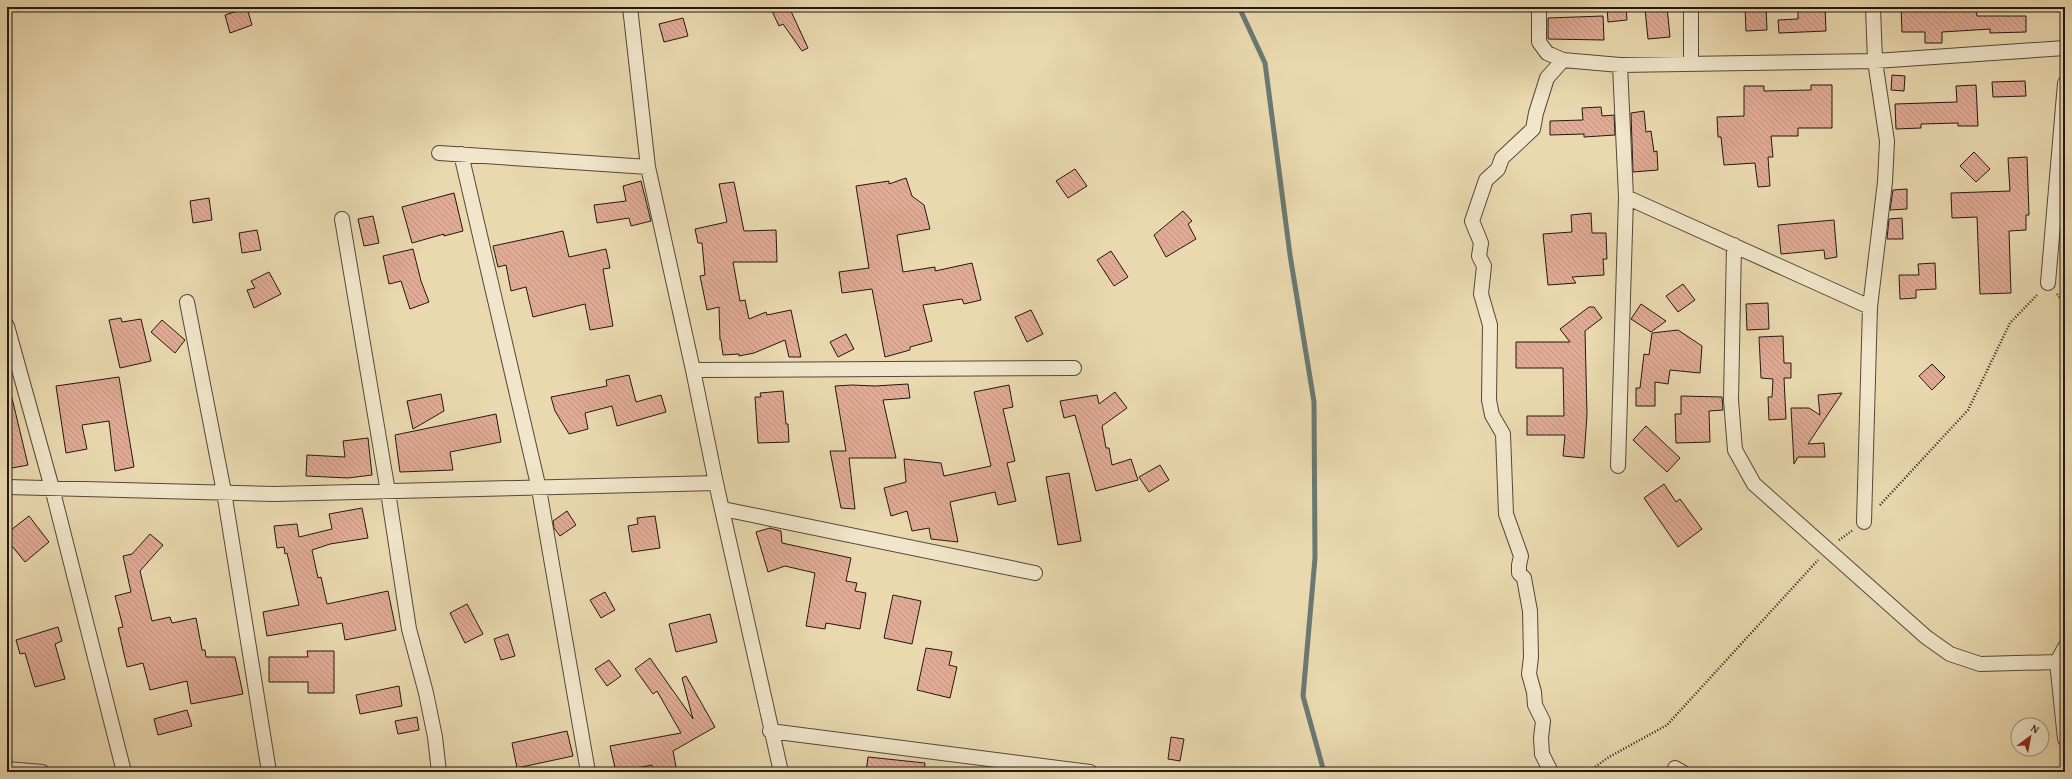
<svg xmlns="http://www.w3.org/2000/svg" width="2072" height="779" viewBox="0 0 2072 779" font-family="'Gentium Book Plus',serif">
<defs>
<pattern id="building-back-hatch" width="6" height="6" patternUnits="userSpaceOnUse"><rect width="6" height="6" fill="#e2ab95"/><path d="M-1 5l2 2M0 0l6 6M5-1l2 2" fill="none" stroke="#c2927f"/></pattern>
</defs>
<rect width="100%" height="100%" fill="#ead9af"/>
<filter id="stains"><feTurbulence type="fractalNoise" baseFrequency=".005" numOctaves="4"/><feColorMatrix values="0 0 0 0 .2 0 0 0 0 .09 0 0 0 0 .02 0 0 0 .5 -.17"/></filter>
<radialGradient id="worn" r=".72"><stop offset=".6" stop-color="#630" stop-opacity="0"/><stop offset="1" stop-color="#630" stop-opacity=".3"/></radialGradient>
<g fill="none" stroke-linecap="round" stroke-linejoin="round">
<path stroke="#6a7973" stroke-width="5" d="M1239 7 1265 63 1290 255 1314 402 1315 558 1303 696 1324 772"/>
</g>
<path fill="url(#building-back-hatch)" stroke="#231812" d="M770 7H789L808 48 802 51 783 24 779 26Z
M1607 7H1626L1627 20 1608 22Z
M1667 7 1670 37 1648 39 1645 9Z
M1745 7H1766L1767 30 1746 31Z
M1798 7H1825L1826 31 1779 33 1778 20 1798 19Z
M1901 7H1923V11L1976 10 1977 16H2026V32L1990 33V29L1942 32V43H1925V32H1902Z
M247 8 252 25 230 33 225 15Z
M1603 16 1604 40 1548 39V18Z
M683 18 688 36 664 42 659 24Z
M1892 75 1905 76 1904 91 1891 90Z
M2025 81 2026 96 1993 97 1992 82Z
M1811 85H1832V128H1798V136H1771L1773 157H1768L1770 186 1758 187 1755 163 1724 165 1721 137H1718L1717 117 1744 116V86H1764V91L1811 90Z
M1976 85 1978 126H1958V123L1921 124V128L1896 129 1895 104 1957 102 1956 86Z
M1601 107 1602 116 1614 115 1615 135 1584 137V134L1550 135V121L1583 120 1582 108Z
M1644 111 1646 132 1651 131 1654 152 1657 151 1658 170 1633 172 1631 113Z
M1974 152 1990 169 1976 182 1960 166Z
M2027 157 2029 215H2026V230L2009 231 2011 293 1980 294 1977 217 1952 218 1951 193 2010 191 2008 158Z
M1075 169 1087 186 1068 198 1056 181Z
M906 178 912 196 924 205 930 229 897 235 903 272 935 267V271L972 263 981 300 964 304 962 299 923 305 932 341 910 347V350L885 357 872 289 842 293 839 272 869 268 856 186 889 181V184Z
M641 181 651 221 631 226 629 218 597 223 594 205 626 201 623 186Z
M734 182 744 231 776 230 777 262H733L740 301 745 300 749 319 766 312 767 315 791 310 801 357H789L785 340 754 353 739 356V354L723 355 721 340H720L719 307 707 310 700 276 705 275 702 243H698L695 229 727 222 719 184Z
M1907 189V209L1890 210 1893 190Z
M454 193 463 231 444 236V234L412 243 402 207Z
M209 198 212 220 193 223 190 201Z
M1183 211 1192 221 1188 224 1196 239 1166 257 1154 235Z
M1591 213 1592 233H1606L1607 259H1603L1604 275 1572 277 1576 283 1548 285 1543 234 1572 232 1571 215Z
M373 216 379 243 364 246 358 219Z
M1902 218 1903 239H1887L1889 219Z
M1834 220 1837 257 1825 259 1824 250 1781 254 1778 225Z
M257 230 261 250 242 253 239 233Z
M563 231 569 257 606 249 610 268 603 269 613 326 590 330 585 304 533 317 526 287 511 291 506 265 498 267 493 246Z
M413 249 421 281 429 302 410 309 401 281 389 284 383 256Z
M1111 251 1128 277 1114 286 1097 260Z
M1935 263 1936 289 1916 290V298L1900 299 1899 275H1919L1918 264Z
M269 272 281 294 254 308 247 290 255 288 251 281Z
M1683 284 1695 300 1678 312 1666 296Z
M1768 303 1769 329 1747 330 1746 304Z
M1641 304 1666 321 1651 332 1631 319Z
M1589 307H1594L1602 318 1585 331 1587 415 1584 458 1563 456 1565 435H1527V416H1564L1563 368H1516V342H1570L1560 329Z
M1031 310 1043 334 1027 342 1015 317Z
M121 318 122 322 141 319 151 361 120 368 109 320Z
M162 320 185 340 175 353 151 332Z
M1678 330 1702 346 1700 373 1670 370 1668 384 1655 382V406H1636V388H1640L1644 354 1649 355 1652 333Z
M846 334 854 349 838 357 830 342Z
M1783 336 1784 363H1791V378H1784L1786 419 1769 420 1768 397H1772L1773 379 1761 378 1759 337Z
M1932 364 1945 377 1932 390 1919 376Z
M629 375 636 402 661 395 666 412 617 426 612 406 585 413 588 429 569 434 555 411 551 397 607 386 606 380Z
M119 377 134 467 115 471 109 421 82 425 87 449 66 453 56 386Z
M908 384 910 398 883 400 896 458H849L855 509 841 508 830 451H846L835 386 852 385 875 386Z
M1009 385 1013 407 1003 409 1015 461 1007 463 1016 501 998 505 995 492 950 502 958 542 931 539 929 528 912 531 907 511 891 516 884 488 906 482 904 459 941 463 944 476 991 466 974 392Z
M783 391 786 424H788L789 442 758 443 755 397H761L760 393Z
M1115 392 1127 408 1102 426 1106 448H1109L1112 465 1131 459 1138 480 1096 491 1075 415 1064 418 1060 401 1097 395 1099 404Z
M1842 393 1808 444 1824 443 1825 457H1798L1794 464 1791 408H1809L1820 415 1818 395Z
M441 394 444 411 413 429 407 401Z
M1681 396 1722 397 1723 410 1709 411 1710 442 1676 443 1675 414H1681Z
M7 398H12L28 465 7 469Z
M496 414 501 442 450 452 453 470 400 472 395 435Z
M1646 426 1680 458 1667 472 1633 440Z
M368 438 372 475 348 478 306 476 307 455 345 457 343 441Z
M1160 465 1169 480 1149 492 1139 477Z
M1069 473 1081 541 1058 545 1046 477Z
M1664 484 1676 502 1680 499 1702 529 1678 547 1644 498Z
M362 508 368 538 330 544 312 550 318 578 321 577 327 604 388 591 396 630 345 640 342 623 267 636 263 612 299 605 287 553 285 554 284 547 277 548 274 526 297 524 299 537 332 529 329 514Z
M567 511 576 525 560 536 554 528 553 521Z
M29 516 49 542 25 562 7 540V533Z
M655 516 660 548 632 552 628 526 638 524 637 518Z
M770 528 781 531 782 543 851 558 846 581 857 583 855 591 866 593 860 629 826 623 825 629 806 626 815 573 785 566 768 572 756 532Z
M150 534 163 545 140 571 152 621 170 617 172 623 196 618 202 650H205L206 657H235L243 694 191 704 187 681 150 690 143 663 127 667 118 628 123 627 115 596 131 592 123 556 132 554Z
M605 592 615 610 601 618 590 600Z
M893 595 921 601 912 644 884 638Z
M467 604 483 634 465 643 450 613Z
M710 614 717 642 676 652 669 624Z
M58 627 62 641 55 644 65 679 35 687 25 653 20 654 16 640Z
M508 634 515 656 501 660 494 639Z
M926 648 952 652 949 665 957 667 950 698 917 690Z
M307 651H334V693H308V682H269V657H308Z
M650 658 693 719 682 678 686 676 715 727 673 751 677 772H654L652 765 616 772 610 746 681 733 657 691 653 694 635 669Z
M609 660 621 676 607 686 595 669Z
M399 686 402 706 360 714 356 695Z
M187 710 192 726 158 735 154 719Z
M417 717 419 730 398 734 395 721Z
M567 731 573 756 517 768 512 743Z
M1171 737 1184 739 1180 761 1168 759Z
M868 757 925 763 924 772H866Z"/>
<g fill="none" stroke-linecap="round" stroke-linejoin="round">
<g stroke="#554839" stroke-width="16">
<path id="street" d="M630 7 648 167 693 370 716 483 781 772
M1539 7V42L1547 53 1563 60 1620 65 1875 61 2065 48
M1691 7V63
M439 153 648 167
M461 154 539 489 588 772
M1626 197 1870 307
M342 219 388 492 409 629 426 693 435 737 439 772
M1734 245 1731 400 1735 450 1754 484 1926 637 1950 654 1980 664 2057 662
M2048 283 2065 83
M187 302 224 492 269 772
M7 326 52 488 124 772
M693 370 1074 368
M1618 466 1626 197 1620 65
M7 487 274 494 716 483
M723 509 1035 573
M1864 522 1870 307 1885 182 1887 141 1875 61 1873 7
M2065 647 2057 662 2065 739
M770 731 1090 772
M1675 768 1682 772
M7 769 42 772
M1551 772 1542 754 1541 738 1543 721 1535 705 1534 692 1529 674 1531 657 1530 611 1524 578 1519 573V565L1521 556 1506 514 1503 434 1492 415 1489 400 1490 325 1481 294 1484 266 1479 256 1481 243 1472 221 1486 180 1498 169 1502 158 1533 129 1536 113 1547 78 1563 60"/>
</g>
<path stroke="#231812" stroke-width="2.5" stroke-dasharray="1 2" stroke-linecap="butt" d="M2057 294 2065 305
M1880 505 1968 410 2010 323 2038 294
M1839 540 1853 530
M1588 772 1609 757 1667 725 1818 560"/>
<use href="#street" stroke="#f1e6cb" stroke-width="14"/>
</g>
<rect width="2072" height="779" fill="none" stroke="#ead9af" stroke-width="24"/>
<rect x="8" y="8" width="2056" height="763" fill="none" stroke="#231812" stroke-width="2"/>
<rect x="12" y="12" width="2048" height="755" fill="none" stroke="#231812"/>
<g transform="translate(2030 737) rotate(32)"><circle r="19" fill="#f1e6cb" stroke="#9f9481"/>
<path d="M0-3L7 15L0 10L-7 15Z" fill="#8f2418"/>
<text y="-6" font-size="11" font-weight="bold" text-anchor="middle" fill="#231812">N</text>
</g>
<rect width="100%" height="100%" filter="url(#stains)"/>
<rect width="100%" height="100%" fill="url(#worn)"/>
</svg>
